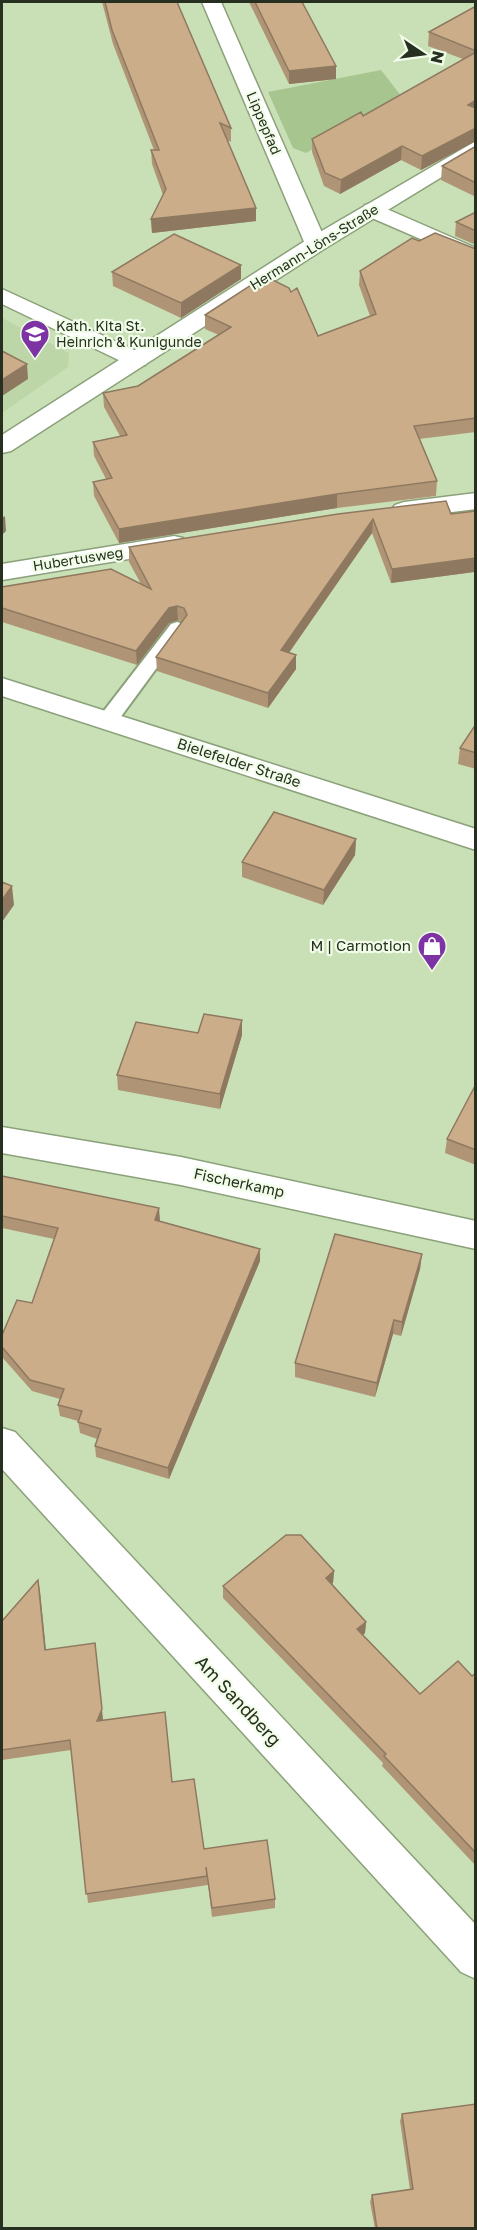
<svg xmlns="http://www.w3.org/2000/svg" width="477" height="2230" viewBox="0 0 477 2230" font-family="'Golos Text',sans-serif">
<rect width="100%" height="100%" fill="#c9e0b7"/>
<path fill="#bcd6a7" d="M2 318 69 353 68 367 2 413Z"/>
<path fill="#a7c68f" d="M381 70 402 97 306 153 293 148 268 92Z"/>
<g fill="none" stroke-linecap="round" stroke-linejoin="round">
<g stroke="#8ba17a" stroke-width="4">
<path id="service" d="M177 622 183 624 186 628 183 632 114 726H100L97 721 100 716 171 624Z"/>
</g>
<g stroke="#8ba17a" stroke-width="3">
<path id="minor" d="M202 2H221L327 244 324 249H308L305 244Z
M373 203 476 248V263L365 215 362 210 365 205Z
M2 289 145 355 149 360 145 365H129L2 304Z
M476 493V509L404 518 395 515 391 510 395 505 404 502Z
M174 536 183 538 187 544 183 550 2 580V564Z
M2 1127 181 1157 476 1221V1249L181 1185 2 1153Z
M2 1428 15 1432 476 1925V1979L461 1972 2 1469Z"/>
</g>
<g stroke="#8ba17a" stroke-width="3">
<path id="tertiary" d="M476 141V156L324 249 11 451 2 453V435L308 239Z"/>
</g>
<g stroke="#8ba17a" stroke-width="3">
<path id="secondary" d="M2 678 476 829V850L2 696Z"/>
</g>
<use href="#service" fill="#fff" fill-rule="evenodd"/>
<use href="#minor" fill="#fff" fill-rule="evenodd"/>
<use href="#tertiary" fill="#fff" fill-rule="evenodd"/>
<use href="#secondary" fill="#fff" fill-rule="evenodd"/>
</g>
<path fill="#af9576" d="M102 2H177L231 128V142L227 140 256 221 152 233 151 219 163 195 152 164 151 150H154L113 44Z
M249 2H302L336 79 289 84Z
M476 6V141L421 170 401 160 340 194 324 186 312 152V139L363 116 463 59 428 46 429 32Z
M476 146V197L441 180 442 166Z
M476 212V245L455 236 456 222Z
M419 241 476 249V432L419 439 437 481 436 496 337 508 119 543 94 496 93 482 106 479 94 456 93 442 120 436 104 407 103 393 138 386 219 335 205 329V315L291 292 318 336 370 316 359 285 360 271Z
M112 272 241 279 181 318 113 286Z
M476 511V574L474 572 391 583 372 533 289 653 296 655V669L268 708 157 671 156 657 183 622 178 620 169 623 137 665 2 622V587L141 584 129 562V547L338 514H451Z
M476 724V769L458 764 460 748Z
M356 839 355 855 323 905 242 877V862Z
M242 1020V1035L220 1109 118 1090 117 1075 198 1033Z
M476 1084V1165L445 1153 447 1139Z
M2 1176 260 1249V1261L169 1479 96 1457 95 1446 97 1439 80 1433 78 1421 60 1416 58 1405 60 1399 32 1391 2 1357V1335L32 1303 54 1239 2 1228Z
M422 1254 420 1269 401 1336 393 1334 375 1397 295 1377V1363Z
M334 1571 333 1583 332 1584 366 1622 365 1633 363 1635 420 1694 472 1676 476 1673V1866L382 1766 383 1763 223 1598V1586Z
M38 1580 45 1650 103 1719V1720L172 1782 204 1849 275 1899V1908L212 1917 208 1884V1885L88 1903 71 1750 2 1760V1621Z
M402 2114 476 2229H375L370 2202 372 2195 410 2190 400 2121Z"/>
<path fill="#8e7960" d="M336 66V79L289 84V71Z
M476 100V113L468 105Z
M476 128V141L421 170 422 156Z
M402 146 401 160 340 194 341 180Z
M256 208V221L152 233 151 219Z
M241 265V279L181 318V303Z
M27 364 28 379 2 396V380Z
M337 494V508L119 543V529Z
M5 516 6 531 2 535V518Z
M373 519 372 533 281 664V650Z
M476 558 474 572 391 583 392 569Z
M177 606 178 620 169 623 137 665 136 651 169 608Z
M296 655V669L268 708V693Z
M356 839 355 855 323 905 324 890Z
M12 886 14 905 2 922V900Z
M242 1020V1035L220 1109V1094Z
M159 1208 160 1220 156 1232 155 1220Z
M260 1249V1261L169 1479 168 1468Z
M422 1254 420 1269 401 1336 402 1322Z
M394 1320 393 1334 375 1397 377 1383Z
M334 1571 333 1583 325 1589 326 1578Z
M38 1580 40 1591 47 1660 45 1650Z
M366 1622 365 1633 356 1641 357 1629Z
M95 1643 103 1719 99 1731 97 1721Z"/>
<path fill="#cbad89" stroke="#8e7960" stroke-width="1.5" d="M105 2H177L231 128 220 123 256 208 151 219 166 189 151 150H159L112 30Z
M255 2H302L336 66 289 71Z
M476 6V51L429 32Z
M476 52V100L468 105 476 108V128L422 156 402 146 341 180 325 173 312 139 361 112 363 116Z
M476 146V183L442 166Z
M476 212V231L456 222Z
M435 233 476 249V418L414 426 437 481 337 494 119 529 93 482 112 478 93 442 127 435 103 393 138 386 231 327 205 315 265 276 289 288 291 292 297 288 318 336 376 314 360 271 412 238 419 241Z
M174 234 241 265 181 303 112 272Z
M2 351 27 364 2 380Z
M446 501 451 514 476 511V558L392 569 373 519 281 650 296 655 268 693 156 657 187 615 184 608 177 606 169 608 136 651 2 608V587L111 569 151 589 129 547 338 514Z
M476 724V753L460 748Z
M274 812 356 839 324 890 242 862Z
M2 882 12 886 2 900Z
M204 1014 242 1020 220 1094 117 1075 136 1022 198 1033Z
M476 1084V1150L447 1139Z
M2 1176 159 1208 155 1220 260 1249 168 1468 95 1446 101 1429 78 1422 82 1411 58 1405 64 1389 30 1380 2 1347V1335L17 1300 32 1303 58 1228 2 1216Z
M335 1234 422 1254 402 1322 394 1320 377 1383 295 1363Z
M286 1535H301L334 1571 326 1578 366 1622 357 1629 420 1694 458 1661 472 1676 476 1673V1853L384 1756 386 1754 223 1586Z
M38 1580 45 1650 95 1643 102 1709 97 1721 165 1712 172 1782 194 1779 204 1849 267 1840 275 1899 212 1908 206 1867 207 1876 86 1894 70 1740 2 1750V1621Z
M476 2104V2229H377L372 2195 413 2189 402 2114Z"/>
<defs>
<g id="school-pin" transform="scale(1.5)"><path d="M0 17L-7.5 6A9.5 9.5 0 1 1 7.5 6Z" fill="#7e33a4" stroke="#f1fde8"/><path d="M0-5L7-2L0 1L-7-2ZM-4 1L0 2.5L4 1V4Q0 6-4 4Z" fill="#fff"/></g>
<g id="shop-pin" transform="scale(1.5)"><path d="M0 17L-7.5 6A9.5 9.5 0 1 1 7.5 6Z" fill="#7e33a4" stroke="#f1fde8"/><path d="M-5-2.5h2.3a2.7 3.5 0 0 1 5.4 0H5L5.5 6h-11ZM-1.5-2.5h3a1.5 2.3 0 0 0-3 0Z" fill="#fff"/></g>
</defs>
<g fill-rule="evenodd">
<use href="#school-pin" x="35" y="334"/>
<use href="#shop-pin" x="432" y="946"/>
</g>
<g text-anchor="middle" stroke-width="4.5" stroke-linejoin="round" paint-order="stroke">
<g font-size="14" fill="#273020" stroke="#f1fde8">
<text transform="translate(264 123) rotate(67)" y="5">Lippepfad</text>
<text transform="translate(314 247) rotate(-32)" y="5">Hermann-Löns-Straße</text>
<text transform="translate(78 559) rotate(-9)" y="5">Hubertusweg</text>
</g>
<g font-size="14" fill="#273020" stroke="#f1fde8" text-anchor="start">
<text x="56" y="331">Kath. Kita St.<tspan x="56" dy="16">Heinrich &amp; Kunigunde</tspan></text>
</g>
<g font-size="15" fill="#273020" stroke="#f1fde8">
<text transform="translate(239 763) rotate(18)" y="5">Bielefelder Straße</text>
<text transform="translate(239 1183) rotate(12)" y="5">Fischerkamp</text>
</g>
<g font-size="15" fill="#273020" stroke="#f1fde8" text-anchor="end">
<text x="411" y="951">M | Carmotion</text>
</g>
<g font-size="18" fill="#273020" stroke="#f1fde8">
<text transform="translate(238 1701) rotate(47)" y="6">Am Sandberg</text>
</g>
</g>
<rect width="477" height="2230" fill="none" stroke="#273020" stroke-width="6"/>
<g transform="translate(423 54) rotate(103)" stroke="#f1fde8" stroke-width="4.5" paint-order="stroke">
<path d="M0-4.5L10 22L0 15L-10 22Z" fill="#273020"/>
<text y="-9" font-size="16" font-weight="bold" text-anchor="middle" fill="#273020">N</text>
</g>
</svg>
